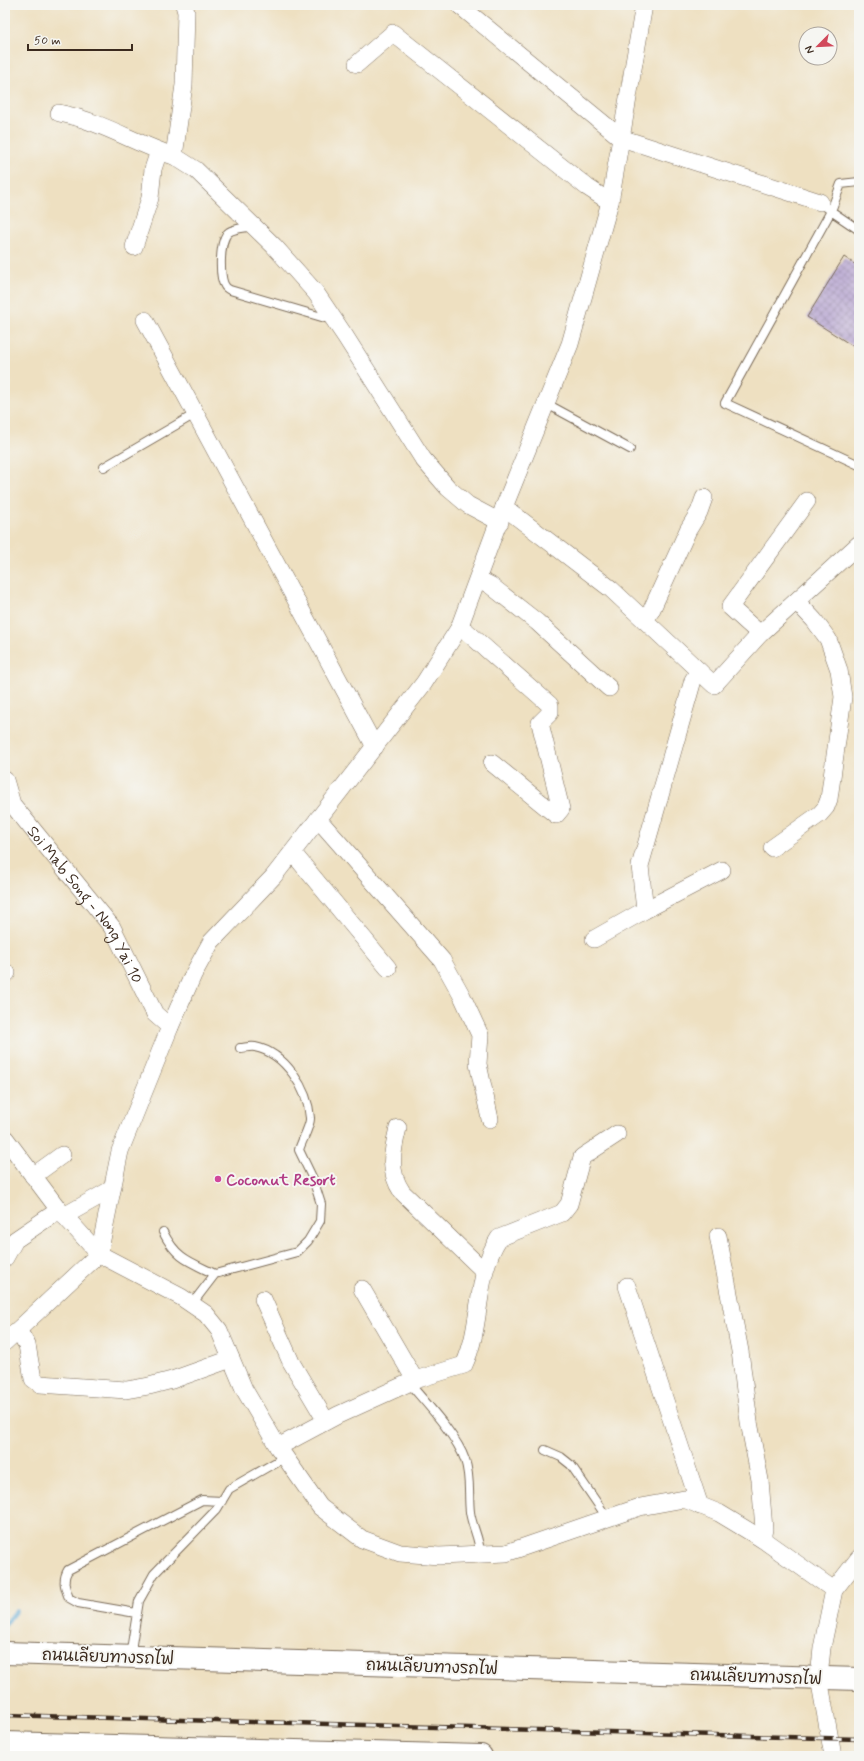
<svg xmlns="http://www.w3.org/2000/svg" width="864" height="1761" viewBox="0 0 864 1761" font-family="Mynerve,'Playpen Sans Thai',sans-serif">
<defs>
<pattern id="building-cross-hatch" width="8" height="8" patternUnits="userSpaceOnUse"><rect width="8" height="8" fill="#b9a8d2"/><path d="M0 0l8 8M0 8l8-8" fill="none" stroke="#9889aa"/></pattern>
</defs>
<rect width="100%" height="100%" fill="#f6f6f2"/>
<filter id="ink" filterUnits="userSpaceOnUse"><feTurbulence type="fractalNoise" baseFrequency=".025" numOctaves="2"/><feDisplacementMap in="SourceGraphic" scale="8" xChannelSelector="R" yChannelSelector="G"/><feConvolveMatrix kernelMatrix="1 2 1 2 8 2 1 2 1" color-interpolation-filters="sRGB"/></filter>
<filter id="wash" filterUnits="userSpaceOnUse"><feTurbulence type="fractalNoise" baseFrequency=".012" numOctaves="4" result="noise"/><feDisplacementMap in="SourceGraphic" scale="16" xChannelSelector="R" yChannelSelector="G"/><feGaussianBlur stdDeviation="0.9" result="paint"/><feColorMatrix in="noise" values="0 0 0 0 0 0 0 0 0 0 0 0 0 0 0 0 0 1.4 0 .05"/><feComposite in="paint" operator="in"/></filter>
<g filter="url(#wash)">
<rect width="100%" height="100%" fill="#eee0c1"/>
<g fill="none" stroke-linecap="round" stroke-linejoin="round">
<path stroke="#55a3ce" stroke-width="4" d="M5 1625 16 1610"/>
</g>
<g id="blocks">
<path fill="url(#building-cross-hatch)" d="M844 257 859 267V350L807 317Z"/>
</g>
</g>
<g filter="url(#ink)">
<use href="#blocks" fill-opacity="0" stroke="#7a6a57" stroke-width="1"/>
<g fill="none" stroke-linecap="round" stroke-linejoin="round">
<g stroke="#7a6a57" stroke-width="10">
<path id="lane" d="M859 182 841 184 831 211 859 230
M820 202 831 211 725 403 859 465
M253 226C246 228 235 228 229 232 219 239 219 278 225 286 226 288 228 289 230 290L332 320
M547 404 630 449
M104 467 195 414
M163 1232C177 1259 188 1261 215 1274
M192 1304 215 1274 297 1252 308 1241 320 1221 321 1204 313 1179 299 1150C301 1142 311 1125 310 1118 308 1089 285 1053 255 1047 250 1046 244 1048 240 1048
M409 1383C426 1403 457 1436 465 1460 471 1477 468 1495 470 1512 472 1527 480 1539 480 1554
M545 1450 561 1457 571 1465 608 1519
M136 1613 78 1603 69 1598C65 1588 62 1580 68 1570L202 1500 222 1501
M130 1656 139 1601 154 1574 217 1509 229 1489 285 1457"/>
</g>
<g stroke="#7a6a57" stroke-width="18">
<g id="street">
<path d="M184 5 186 12 184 85 174 156 196 170 274 246 316 293 345 336 423 459 448 488 468 505 500 522"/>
<path d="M459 5 621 138 820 202"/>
<path d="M357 64 393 33 587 187 610 202"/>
<path d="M59 113C101 121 134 143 174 156"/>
<path d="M134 247 150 198 153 169 159 151"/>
<path d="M145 320 375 747"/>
<path d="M504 507 611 589 714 685 760 634 859 544"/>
<path d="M478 579 490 585 537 622 609 688"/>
<path d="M644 620 651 611 688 530 699 512 704 498"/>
<path d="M459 628 466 631 550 705V713L540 723 561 809 556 815 492 763"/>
<path d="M760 634 730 607 807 501"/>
<path id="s1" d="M5 780 12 804 112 927 155 1014 170 1027"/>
<path d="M318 819 442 960 462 996 480 1035 478 1064 490 1119"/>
<path d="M772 848 820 814 826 807 829 799 843 697 839 670 828 639 814 620 797 602"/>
<path d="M293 853 388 968"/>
<path d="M645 910 640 866 693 680 699 671"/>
<path d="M594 939 645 910 722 870"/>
<path d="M5 974 7 973"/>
<path d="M398 1128C392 1152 388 1171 402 1192L484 1271"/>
<path d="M5 1138 59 1210 99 1254 181 1297 206 1314 219 1330 244 1389 278 1447 320 1507 362 1539 400 1553 439 1556 506 1553 640 1507 684 1499 719 1513 762 1539 834 1590"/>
<path d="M33 1176 62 1155"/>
<path d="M64 1216 112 1189"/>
<path d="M718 1236 740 1351 749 1422 760 1480 764 1529 762 1539"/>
<path d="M5 1258 15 1240 59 1210"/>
<path d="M627 1286 700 1506"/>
<path d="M362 1289 415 1380"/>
<path d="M263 1299 291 1362 326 1421"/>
<path d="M18 1330 27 1345 33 1379 40 1384 126 1390 149 1386 172 1380 231 1359"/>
<path d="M5 1342 99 1254 120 1151 170 1027 193 975 211 942 273 877 424 683 459 628 504 507 570 344 610 202 644 5"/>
<path d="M278 1447 338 1415 415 1380 464 1365C483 1325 474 1276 499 1238L562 1213 569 1204 582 1157 617 1134"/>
<path d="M833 1756 819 1678 822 1648 834 1590 859 1558"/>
</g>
</g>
<g stroke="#7a6a57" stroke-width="24">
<path id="secondary" d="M5 1653 859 1679
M5 1743 481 1756"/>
</g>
<use href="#lane" stroke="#fff" stroke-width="8"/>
<use href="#street" stroke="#fff" stroke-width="17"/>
<use href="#secondary" stroke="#fff" stroke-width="22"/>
<g stroke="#3b2a1e" stroke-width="4.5">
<path id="rail" d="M5 1715 859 1739"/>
</g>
<use href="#rail" stroke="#f6f6f2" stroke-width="3" stroke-dasharray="9" stroke-linecap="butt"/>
</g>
</g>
<circle fill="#d1479c" stroke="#f6f6f2" stroke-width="1.5" cx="218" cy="1179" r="4"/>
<g text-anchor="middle" stroke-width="4" stroke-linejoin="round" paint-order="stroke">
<g font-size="16" fill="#3b2a1e" stroke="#f6f6f2">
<text dy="6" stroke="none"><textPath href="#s1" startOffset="150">Soi Mab Song - Nong Yai 10</textPath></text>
<text transform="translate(108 1656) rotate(2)" y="6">ถนนเลียบทางรถไฟ</text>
<text transform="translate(432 1666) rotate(2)" y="6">ถนนเลียบทางรถไฟ</text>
<text transform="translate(756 1676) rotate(2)" y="6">ถนนเลียบทางรถไฟ</text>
</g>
<g font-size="16" font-weight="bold" fill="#b23c85" stroke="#f6f6f2" text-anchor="start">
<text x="226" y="1185">Coconut Resort</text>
</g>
</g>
<rect width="864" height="1761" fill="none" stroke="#f6f6f2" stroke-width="20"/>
<g transform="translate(818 46) rotate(246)"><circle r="19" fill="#f6f6f2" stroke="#aba49d"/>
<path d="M0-3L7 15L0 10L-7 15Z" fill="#d1495b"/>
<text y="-6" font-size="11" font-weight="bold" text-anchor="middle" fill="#3b2a1e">N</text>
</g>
<path d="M28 44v6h104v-6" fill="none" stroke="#3b2a1e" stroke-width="2"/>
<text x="34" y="44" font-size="12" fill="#3b2a1e" stroke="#f6f6f2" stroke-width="3" paint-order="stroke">50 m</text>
</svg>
